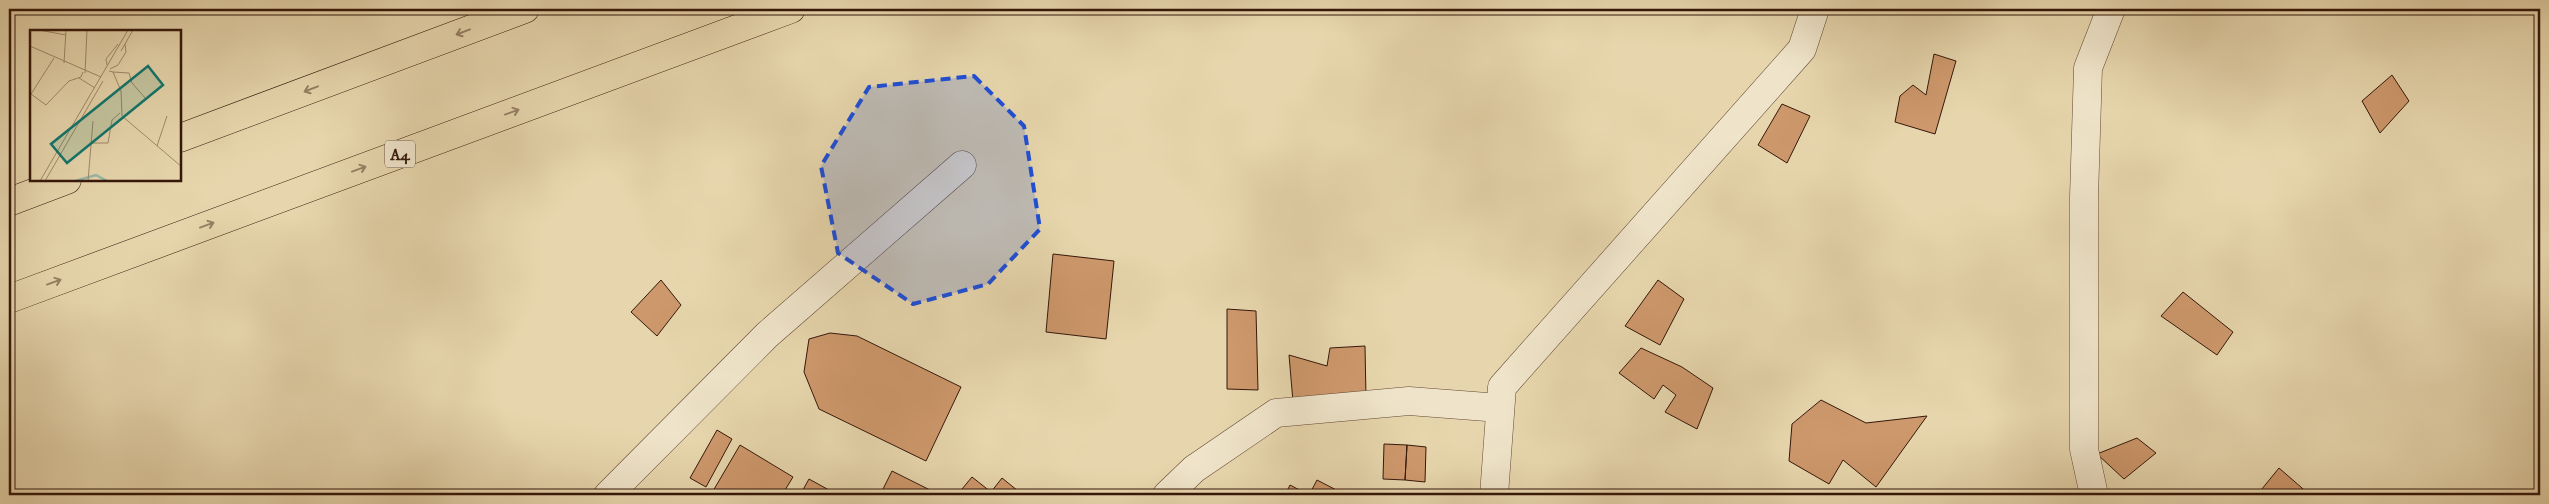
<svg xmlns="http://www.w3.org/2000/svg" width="2549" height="504" viewBox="0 0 2549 504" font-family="'IM FELL DW Pica',serif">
<rect width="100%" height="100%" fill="#e7d6ad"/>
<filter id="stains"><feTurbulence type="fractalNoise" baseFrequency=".004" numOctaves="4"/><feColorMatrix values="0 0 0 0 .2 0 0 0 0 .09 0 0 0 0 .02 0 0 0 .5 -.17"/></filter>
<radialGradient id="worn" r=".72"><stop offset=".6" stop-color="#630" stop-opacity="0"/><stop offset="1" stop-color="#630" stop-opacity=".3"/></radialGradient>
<path fill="#cd986c" stroke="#35170a" d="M1934 54 1956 61 1935 134 1895 122 1900 96 1913 85 1926 95Z
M2392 75 2409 101 2380 133 2362 101Z
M1782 104 1810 116 1787 163 1758 145Z
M1053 254 1114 261 1106 339 1046 332Z
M661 280 681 305 657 336 631 312Z
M1658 280 1684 299 1660 345 1625 326Z
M2183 292 2233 332 2217 355 2161 316Z
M1227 309 1256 311 1258 390 1227 389Z
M830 333 857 336 961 387 926 461 819 409 804 372 809 339Z
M1365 346 1366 398 1293 402 1289 355 1327 366 1330 348Z
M1641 348 1682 367 1713 388 1697 429 1665 412 1676 395 1663 385 1654 399 1619 373Z
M1821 400 1866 423 1927 416 1876 487 1843 460 1829 484 1789 461 1792 424Z
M717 430 732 439 706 487 690 478Z
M2137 438 2156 453 2124 479 2097 454Z
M1384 444 1407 445 1405 480 1383 479Z
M740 445 793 477 782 495H720L713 491Z
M1407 445 1426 447 1425 482 1405 480Z
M2279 468 2310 495H2257Z
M892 471 932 491 929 495H880Z
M972 477 991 492 1002 478 1023 495H957Z
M809 479 838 495H800Z
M1317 480 1346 495H1285L1290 485 1309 495Z"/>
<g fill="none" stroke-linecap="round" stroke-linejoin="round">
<g stroke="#624733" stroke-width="29">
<path id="minor" d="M608 495 767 335 962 165
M1167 495 1194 469 1276 413 1409 401 1500 408
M1494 495 1502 387 1802 49 1815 9
M2094 495 2084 449V197L2088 68 2111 9"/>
</g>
<g stroke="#35170a" stroke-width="29">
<path id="trunk" d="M180 138 525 9
M9 202 67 180
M9 299 791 9"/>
</g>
<use href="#minor" stroke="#efe4ca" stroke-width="28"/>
<use href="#trunk" stroke="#e7d6ad" stroke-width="28"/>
</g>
<defs><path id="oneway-shaft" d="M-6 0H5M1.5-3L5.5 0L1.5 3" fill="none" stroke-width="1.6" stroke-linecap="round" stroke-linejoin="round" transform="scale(1.25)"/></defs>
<g stroke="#978064">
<use href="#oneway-shaft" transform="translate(463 32) rotate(159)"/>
<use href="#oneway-shaft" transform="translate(311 89) rotate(159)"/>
<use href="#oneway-shaft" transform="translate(512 112) rotate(-20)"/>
<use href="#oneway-shaft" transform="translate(359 169) rotate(-20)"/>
<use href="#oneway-shaft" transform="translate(207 225) rotate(-20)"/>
<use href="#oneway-shaft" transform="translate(54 282) rotate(-20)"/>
</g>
<path fill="#1d4ed8" fill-opacity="0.2" stroke="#1d4ed8" stroke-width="4" stroke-dasharray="10 6" stroke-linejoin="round" d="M974 76 1024 126 1040 229 988 284 913 304 838 253 821 166 869 87Z"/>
<g text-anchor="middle" stroke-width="5" stroke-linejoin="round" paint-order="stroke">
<rect fill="#efe4ca" stroke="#6d5444" stroke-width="1" x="385" y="140.5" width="30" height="27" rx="4"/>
<g font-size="16" font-weight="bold" fill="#35170a">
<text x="400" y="160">A4</text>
</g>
</g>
<g transform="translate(30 30)">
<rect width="151" height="151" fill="#e7d6ad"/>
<path fill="none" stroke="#97b9a9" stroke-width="2.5" d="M45 151 66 145 77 151"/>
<path fill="none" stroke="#a08a6c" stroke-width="1" d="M9 0 36 5M0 16 71 47M91 21 103 0M24 28 1 64 16 75 39 51 51 47 53 42M34 33 36 0M77 35 76 29 88 14M80 39 88 35 96 22 95 14M79 41 83 42 91 61 92 86 152 137M83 42 99 43 102 53 116 69M55 43 57 0M49 48 65 58M60 113H78L82 90 90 83M127 116 137 86M10 151 98 0M15 151 73 51M58 151 63 91"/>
<path fill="#0f766e" fill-opacity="0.15" stroke="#0f766e" stroke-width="2.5" d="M118 36 133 55 37 133 21 114Z"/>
<rect width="151" height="151" fill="none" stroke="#35170a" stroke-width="2.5"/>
</g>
<rect width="2549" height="504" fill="none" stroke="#e7d6ad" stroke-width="30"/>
<rect x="10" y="10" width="2529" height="484" fill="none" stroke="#35170a" stroke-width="2.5"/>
<rect x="15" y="15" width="2519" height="474" fill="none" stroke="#35170a"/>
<rect width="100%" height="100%" filter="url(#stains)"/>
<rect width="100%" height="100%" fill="url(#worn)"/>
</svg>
